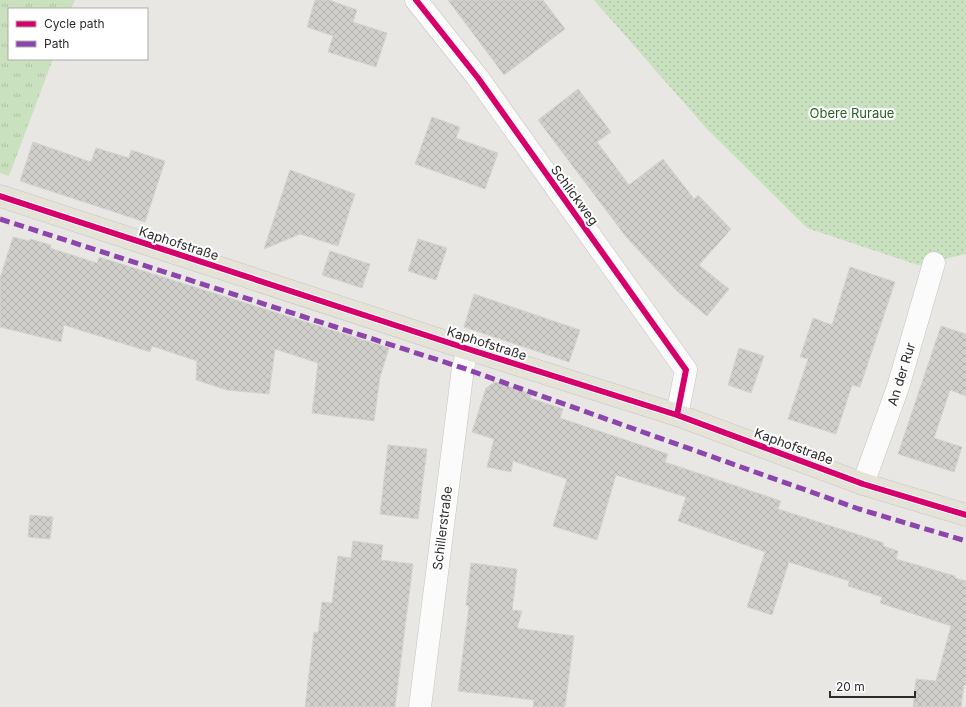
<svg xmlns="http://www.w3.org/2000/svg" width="966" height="707" viewBox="0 0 966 707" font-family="Inter,sans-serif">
<defs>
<pattern id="grass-tufts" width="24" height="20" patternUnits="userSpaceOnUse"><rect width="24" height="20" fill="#cae1c0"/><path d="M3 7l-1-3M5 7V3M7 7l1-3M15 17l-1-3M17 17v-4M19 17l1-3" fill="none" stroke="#aec1a5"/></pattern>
<pattern id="park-dots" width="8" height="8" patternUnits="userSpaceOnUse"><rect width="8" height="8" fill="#cae1c0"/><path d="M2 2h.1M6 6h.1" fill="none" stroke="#aec1a5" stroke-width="1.8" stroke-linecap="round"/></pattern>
<pattern id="building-cross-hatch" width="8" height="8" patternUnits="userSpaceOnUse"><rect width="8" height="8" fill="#d1cfcc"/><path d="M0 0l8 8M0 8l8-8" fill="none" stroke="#b4b2af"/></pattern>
</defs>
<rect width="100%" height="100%" fill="#e9e7e3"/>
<path fill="url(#grass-tufts)" d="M0 0H75L71 9H9V59H53L9 176 0 173Z"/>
<path fill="url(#park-dots)" d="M594 0H966V254L918 265 807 228 706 128Z"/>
<path fill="url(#building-cross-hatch)" stroke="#d4d3cf" d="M315 0H329L357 10 353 22 387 33 376 67 328 52 333 36 307 27Z
M448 0H543L565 29 504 75Z
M578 89 611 132 597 142 629 185 663 159 694 199 698 195 731 229 699 265 729 289 707 316 678 292 627 238 538 120Z
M432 117 460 127 456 138 498 153 485 189 415 164Z
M33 142 91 162 96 148 129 158 131 150 165 161 145 222 20 181Z
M290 170 355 194 338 246 300 234 264 249Z
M13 237 29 241 30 239 51 245 50 248 97 263 99 257 389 348 380 377 374 421 312 413 318 363 275 349 269 394 227 390 196 380 197 361 152 346 150 352 64 325 61 342 0 327V278Z
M418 239 447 248 436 280 408 271Z
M330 251 370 264 362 288 322 275Z
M850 267 895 282 860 387 852 385 836 434 788 419 808 359 800 357 813 318 832 325Z
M474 294 580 330 569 362 464 327Z
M941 326 966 334V396L950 390 934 438 962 447 954 472 898 454Z
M739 348 764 356 751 393 728 385Z
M495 382 532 394 530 398 563 409 560 418 668 454 665 462 781 501 778 509 884 543 883 546 898 551 896 559 955 576V578L966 581V685H964L961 707H913L916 679 936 681 951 626 880 603 882 597 848 586 849 581 789 562 772 615 747 607 765 552 678 521 686 497 616 475 597 540 553 526 567 479 513 461 511 472 487 467 494 439 472 432 486 388Z
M388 445 427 449 418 519 380 514Z
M30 515 53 517 50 539 28 537Z
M353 541 383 545 381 560 413 564 395 707H305L314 632 318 633 322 602 332 603 338 556 351 558Z
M471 563 517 569 512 610 522 611 517 628 574 636 565 707H533L534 700 458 691 469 606 466 605Z"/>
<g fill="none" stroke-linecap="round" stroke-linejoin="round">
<g stroke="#c4c3c2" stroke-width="23">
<path id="minor" d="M416 0 478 78 686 370 677 415
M863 484 898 387 934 263
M420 707 463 368 468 349"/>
</g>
<g stroke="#c5c4c2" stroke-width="23">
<path id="major" d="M0 196 468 349 677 415 863 484 966 515"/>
</g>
<use href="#minor" stroke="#fcfbfb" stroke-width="22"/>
<use href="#major" stroke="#e5e3d7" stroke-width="22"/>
<path stroke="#8e44ad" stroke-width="5" stroke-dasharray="10 5" stroke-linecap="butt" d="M0 219 463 368 859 509 966 541"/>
<g stroke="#fff" stroke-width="8">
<path id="cycleway" d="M416 0 478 78 686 370 677 415
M0 196 468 349 677 415 863 484 966 515"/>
</g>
<use href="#cycleway" stroke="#d6006c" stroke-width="6"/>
</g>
<g text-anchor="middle" stroke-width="4" stroke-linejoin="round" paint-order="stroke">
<g font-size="13" fill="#296223" stroke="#fff">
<text x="852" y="118">Obere Ruraue</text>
</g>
<g font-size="13" fill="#2c2c2c" stroke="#fff">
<text transform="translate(575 195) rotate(54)" y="5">Schlickweg</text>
<text transform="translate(179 243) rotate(18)" y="5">Kaphofstraße</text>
<text transform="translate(487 343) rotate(18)" y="5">Kaphofstraße</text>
<text transform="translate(901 374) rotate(-73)" y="5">An der Rur</text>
<text transform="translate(794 446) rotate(20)" y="5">Kaphofstraße</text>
<text transform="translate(442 528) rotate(-83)" y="5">Schillerstraße</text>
</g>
</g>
<rect x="8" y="8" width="140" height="52" fill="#ffffff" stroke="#ababab"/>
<rect x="16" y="21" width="20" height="6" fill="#d6006c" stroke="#ababab"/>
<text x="44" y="28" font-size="12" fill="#2c2c2c">Cycle path</text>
<rect x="16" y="41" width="20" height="6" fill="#8e44ad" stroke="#ababab"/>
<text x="44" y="48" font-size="12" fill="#2c2c2c">Path</text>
<path d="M830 691v6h85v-6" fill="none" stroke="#2c2c2c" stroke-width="2"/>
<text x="836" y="691" font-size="12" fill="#2c2c2c" stroke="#ffffff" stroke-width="3" paint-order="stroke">20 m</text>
</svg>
